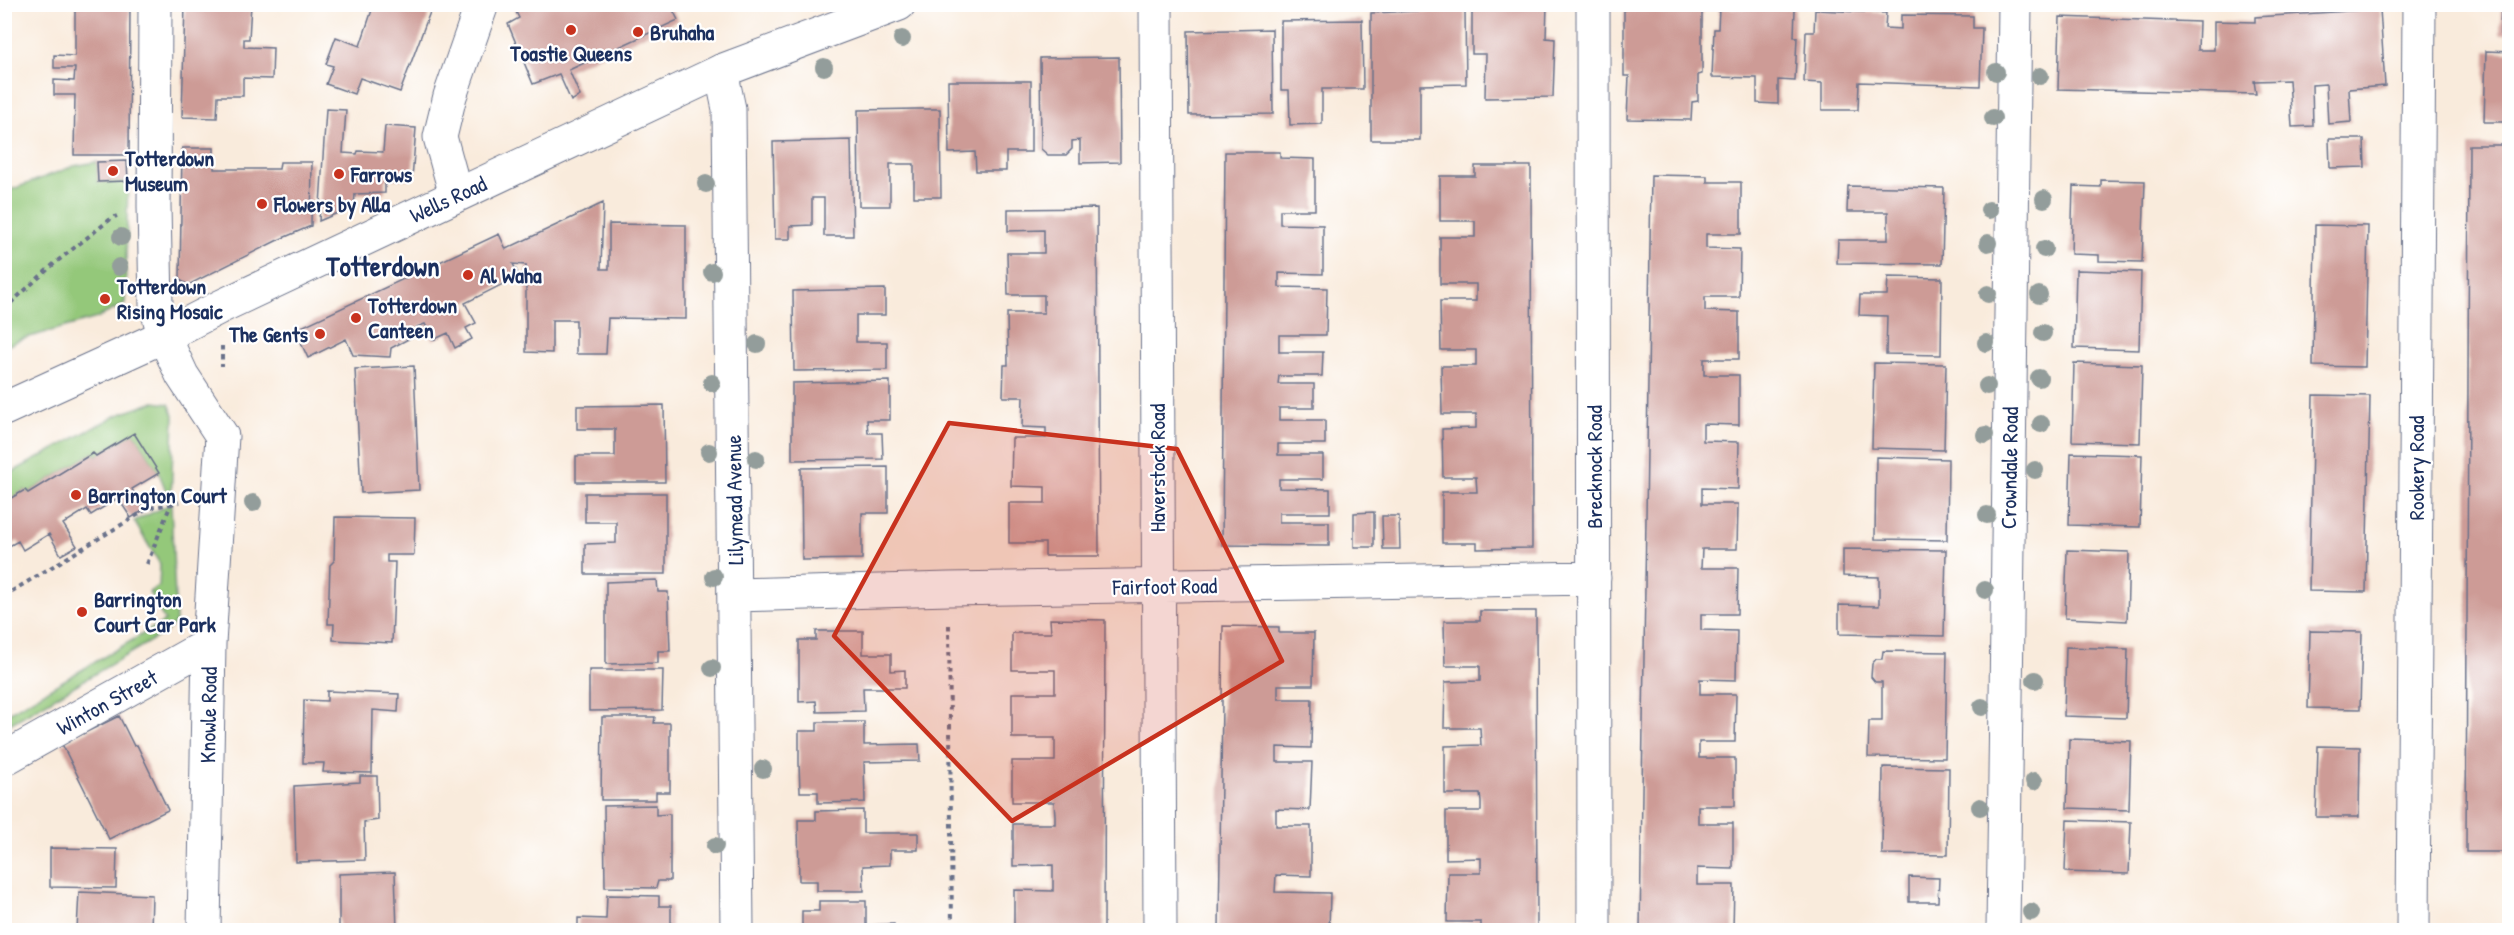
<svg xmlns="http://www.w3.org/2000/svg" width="2514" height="935" viewBox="0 0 2514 935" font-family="'Patrick Hand',sans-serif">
<rect width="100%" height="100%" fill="#fff"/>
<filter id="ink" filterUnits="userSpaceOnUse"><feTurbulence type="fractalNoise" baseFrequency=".0167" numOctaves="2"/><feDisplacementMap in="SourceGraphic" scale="12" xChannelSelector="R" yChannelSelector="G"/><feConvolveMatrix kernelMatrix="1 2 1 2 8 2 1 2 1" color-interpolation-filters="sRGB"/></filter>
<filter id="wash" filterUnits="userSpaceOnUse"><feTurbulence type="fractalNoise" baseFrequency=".008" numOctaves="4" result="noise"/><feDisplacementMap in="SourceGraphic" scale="24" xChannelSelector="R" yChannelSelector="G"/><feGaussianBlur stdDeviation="1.35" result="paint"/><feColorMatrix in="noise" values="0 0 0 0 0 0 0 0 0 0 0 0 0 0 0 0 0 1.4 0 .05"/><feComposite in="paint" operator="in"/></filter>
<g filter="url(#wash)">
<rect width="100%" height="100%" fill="#f9ebdc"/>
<path fill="#94c87a" stroke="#587c6c" stroke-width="1.5" d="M97 162 98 182 128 181 125 304 97 318 19 340 5 347V192L74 166Z
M154 402 169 404 174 415 171 504 176 622 166 632 5 727V715L165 621 149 592 159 586 160 564 134 521 171 504 159 473 134 433 96 456 93 453 28 493 25 490 5 502V476L115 416Z"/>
<g id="blocks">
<path fill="#cd9b96" d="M75 4H130L129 155H74L75 95H54V80L74 81 75 68H54V55L75 56Z
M185 4H251L249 39H244V47L273 48 272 79 243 78V96H218L217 118 182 117Z
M374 4H433L400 92 360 78 354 94 326 84 333 66 326 64 336 37 360 46Z
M512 4H670L678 20 569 70 580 96 571 101 559 74 533 84 508 24 519 18Z
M2501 4H2510V34H2500Z
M1547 5 1546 38 1555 39 1553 97 1485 98 1486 54H1472V7Z
M1624 6H1702V74L1698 75V101L1692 102 1691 120 1627 119 1629 76H1624Z
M1719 8 1795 9 1794 37H1797L1795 81 1778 80V104L1757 103V78L1712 77 1714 29H1718Z
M2380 9 2385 86 2349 89 2351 122 2328 124 2326 84 2312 85 2313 126 2292 127 2289 80 2254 81 2256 94 2058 89 2060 17 2199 22 2198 50H2214V21L2255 22V17Z
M1815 10 1886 13 1885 28 1901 29V15L1973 16V28H1982L1980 86 1859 82 1858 110H1822V83L1804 82 1806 32H1814Z
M1418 11H1465L1466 84 1420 85V140H1371V13Z
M1362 20 1363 89H1322V124L1290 125 1289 90H1281V21Z
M1272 29 1273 114 1189 115 1188 31Z
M2486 51 2510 52V122H2484Z
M1119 57 1120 162 1080 163V140L1072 141V149L1066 155H1048L1041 149 1040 58Z
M948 81H1031V152H1006V171H976L975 152 949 153Z
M326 109 346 110 343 153 357 154 358 151 383 152 385 126 416 128 412 179H385V193L355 194 354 206 319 221Z
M917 109H940L941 197H914V164H890V206H859L858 110Z
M2329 139H2364L2365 167 2330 168Z
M851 140 853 236H824V198H812V225L790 226V239H775L773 142Z
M2469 145H2510V852H2466Z
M182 148H214V169H279L280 162H312L311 226 278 240 188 285 180 280Z
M1225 152H1280V158L1315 159V210H1280V224L1323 225V274L1279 273V287L1327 288 1326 335H1279V352H1323L1322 376H1279L1278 384H1314V408H1279V420H1325V444H1278V455H1323V479H1279V488L1330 489V513H1279V522H1329V546L1222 545Z
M127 161 128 181 98 182 97 162Z
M1475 166H1531L1532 548 1477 549V543H1442V492H1477L1476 477H1443L1442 429 1476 428V414H1442L1441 366H1476V350H1441L1440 301H1476V284H1440V237H1475V221H1440V176H1475Z
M1651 175 1707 176V182H1741V234H1706V248L1740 249 1739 297H1705V311L1739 312V359H1704V375H1739V425L1703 424V441L1739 442 1738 489 1702 488V504H1738L1737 549H1702L1701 568H1738L1737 614H1701V630L1737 631 1736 680 1700 679V694H1736L1735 742H1699V758H1735V806H1698V823H1733V869L1697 868V885H1734L1733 930H1640Z
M2101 180 2145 181 2142 262 2099 261V255L2071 254 2073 186 2101 187Z
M1848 186 1944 188 1942 264 1837 263 1838 240H1888V212H1847Z
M603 203 601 269H609V224L686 225V319L608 318 606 354H576V320H552V353L526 352V265L513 264 519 276 465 303 476 323 466 328 472 339 455 348 448 333 433 340 425 324 417 327 420 333 391 348 390 357 353 355 346 339 308 358 295 330 499 234 506 249Z
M1097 208 1099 556H1045V543H1009V503H1045V487L1011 486 1012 438H1046V428L1022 427 1023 397H1003L1004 365H1008L1007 313H1044V295H1008L1007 253H1044V230L1008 231V209Z
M2315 225 2368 226 2365 367 2313 366Z
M2076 270 2141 272 2139 350 2074 348Z
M1888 277 1942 278 1941 355 1886 354 1887 316 1859 315 1860 295H1887Z
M885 289V315H856V342H887V370L794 371 793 291Z
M1874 363 1946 364 1944 450 1872 448Z
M2074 363 2142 365 2140 443 2072 441Z
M414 366 419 490 361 493 355 369Z
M890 381V420H867L868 433H882L883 459 792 460V383Z
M2313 395 2370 396 2366 592 2309 591Z
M664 405 665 482H576V456H615V429H577V406Z
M134 433 159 473 132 489 144 510 131 518 118 498 91 515 87 509 63 524 77 546 61 555 49 534 23 550 18 541 4 549V502L25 490 28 493 93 453 96 456Z
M2071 453 2142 455 2140 527 2069 525Z
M1876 457 1948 459 1947 540 1875 539Z
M888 467V513H862V559L802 560 801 468Z
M585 493H666V574H585V544L616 543V522H585Z
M1374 512V547H1354V513Z
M1382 516H1399L1400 549H1383Z
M335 517 415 518 414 555H387V562H395L392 643 333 640 334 624H328L330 565 334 561Z
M1843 549 1946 550 1944 636 1839 634V605L1879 606V577L1843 576Z
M2067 550 2129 552 2127 621 2065 618Z
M657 580 658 592H668L670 651H658V663L606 664V582Z
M1480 611H1536L1537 930H1481V922H1447L1448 873H1481V858L1446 859V811H1481V802L1480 794H1445V746L1481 745 1480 728H1444L1445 682 1480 681V666H1445L1444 621H1480Z
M1050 619 1105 620 1104 930 1014 929V890L1053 891V865L1013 866V824H1055V815L1054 802H1012V761H1055V738H1012V693H1055V670H1012V633H1051Z
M1223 626 1279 627V633H1314L1313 685H1278V699H1312L1311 748 1277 747V762H1312L1310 810 1276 809V826H1311V876L1276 875 1275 892 1330 893 1329 930H1219Z
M816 631H863V654H891V671L905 670V688H863L864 711 817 712 816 701 799 702V640H816Z
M2310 631 2362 632 2360 709 2308 708Z
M2066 647 2128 649 2126 718 2064 716Z
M1883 651 1947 652 1945 758 1868 757 1869 721H1882V682H1875L1871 677 1872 664 1876 659H1882Z
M589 670H663L662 710 589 711Z
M327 691 399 694 398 712 373 710 372 773 323 772 324 763H303L304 700 327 701Z
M119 716 134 746 137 745 168 810 109 839 62 744Z
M602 717H655L654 723H670V792H656V800H601Z
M817 722H864V745L919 744 920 761 864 762 865 802 818 803V792H800L799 763V731H817Z
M2069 739 2131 741 2129 810 2067 808Z
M2318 746 2360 747 2359 817H2316Z
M1883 767 1949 768 1948 855 1882 854Z
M360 776H377L378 820 364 822 365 860 296 862 294 786 360 782Z
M656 805V815L670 814V881H658L656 888 605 887 604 806Z
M863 810V833H918V850H890V865L863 866 864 891H817V881H799L798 820H816V811Z
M2067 820 2131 822 2129 874 2065 872Z
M50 848 117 849 116 888 50 887Z
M395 872 397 930H339V874Z
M1909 877 1939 878 1938 902H1909Z
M79 892 152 895 151 930H77Z
M607 895 659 896V906H671V930H578V918L606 919Z
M819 901H866V925L894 924V930H802V911H819Z"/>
</g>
</g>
<g filter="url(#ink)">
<use href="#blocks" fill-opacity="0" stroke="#69718a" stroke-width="1.5"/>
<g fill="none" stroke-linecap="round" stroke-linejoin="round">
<g stroke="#69718a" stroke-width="35">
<path id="street" d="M155 4 154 206 156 305 164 336 182 375 222 436 209 644 204 930
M1156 4 1160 930
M1593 4 1594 930
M721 71 729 109 737 930
M456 195 440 137 450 96 482 4
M736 595 949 589 1594 578
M4 759 209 644
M2003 930 2015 4
M2413 930 2419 4"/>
</g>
<g stroke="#69718a" stroke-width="35">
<path id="highway" d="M4 409 164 336 222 306 721 71 899 4"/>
</g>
<path stroke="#69718a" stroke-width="4" stroke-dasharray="4.5 4.5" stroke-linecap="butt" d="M4 309 55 263 112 218 117 216
M222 346V366
M147 564 171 504 179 502
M4 596 149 508 171 504
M949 625 952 930"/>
<use href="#street" stroke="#fff" stroke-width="33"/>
<use href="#highway" stroke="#fff" stroke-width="33"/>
</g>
<g fill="#939d9b">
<circle cx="902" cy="39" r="9"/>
<circle cx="824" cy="67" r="9"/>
<circle cx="1996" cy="72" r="9"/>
<circle cx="2040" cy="76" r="9"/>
<circle cx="1993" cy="118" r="9"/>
<circle cx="706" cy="184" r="9"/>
<circle cx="2044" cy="199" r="9"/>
<circle cx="1989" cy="210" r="9"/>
<circle cx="121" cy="237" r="9"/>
<circle cx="1988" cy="243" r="9"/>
<circle cx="2044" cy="249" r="9"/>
<circle cx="119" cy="267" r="9"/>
<circle cx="712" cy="272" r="9"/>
<circle cx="1988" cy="294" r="9"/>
<circle cx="2039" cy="295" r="9"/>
<circle cx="2043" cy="333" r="9"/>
<circle cx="1986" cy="343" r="9"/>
<circle cx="757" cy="344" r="9"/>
<circle cx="2039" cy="378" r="9"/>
<circle cx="712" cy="383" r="9"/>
<circle cx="1987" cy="386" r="9"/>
<circle cx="2041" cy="424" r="9"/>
<circle cx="1985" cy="435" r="9"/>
<circle cx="709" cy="452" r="9"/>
<circle cx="756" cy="459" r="9"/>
<circle cx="2035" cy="470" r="9"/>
<circle cx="253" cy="503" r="9"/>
<circle cx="1987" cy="515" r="9"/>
<circle cx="714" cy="577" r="9"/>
<circle cx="1985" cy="590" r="9"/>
<circle cx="712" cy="668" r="9"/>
<circle cx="2035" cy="680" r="9"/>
<circle cx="1982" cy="707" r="9"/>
<circle cx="763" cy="769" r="9"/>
<circle cx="2034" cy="781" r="9"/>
<circle cx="1980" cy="807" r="9"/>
<circle cx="715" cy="846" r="9"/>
<circle cx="2031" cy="912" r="9"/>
</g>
</g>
<path fill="#c8321e" fill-opacity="0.2" stroke="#c8321e" stroke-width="4.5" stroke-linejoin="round" d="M949 423 1177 449 1282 661 1012 821 834 636Z"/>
<g fill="#c8321e" stroke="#fff" stroke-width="2">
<circle cx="571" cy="30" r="6"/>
<circle cx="638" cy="32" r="6"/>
<circle cx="113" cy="171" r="6"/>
<circle cx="339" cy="174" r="6"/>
<circle cx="262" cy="204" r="6"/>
<circle cx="468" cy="275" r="6"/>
<circle cx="105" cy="299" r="6"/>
<circle cx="356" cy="318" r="6"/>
<circle cx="320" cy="334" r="6"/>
<circle cx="76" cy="495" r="6"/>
<circle cx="82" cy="612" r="6"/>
</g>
<g text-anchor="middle" stroke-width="4.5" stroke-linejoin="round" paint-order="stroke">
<g font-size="22" font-weight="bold" fill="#1b2f5e" stroke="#fff" text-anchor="start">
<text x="650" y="40">Bruhaha</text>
<text x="571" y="61" text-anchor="middle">Toastie Queens</text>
<text x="125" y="166">Totterdown<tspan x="125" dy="25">Museum</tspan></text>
<text x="351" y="182">Farrows</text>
<text x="274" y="212">Flowers by Alla</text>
<text x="480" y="283">Al Waha</text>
<text x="117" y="294">Totterdown<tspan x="117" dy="25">Rising Mosaic</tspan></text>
<text x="368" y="313">Totterdown<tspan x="368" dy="25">Canteen</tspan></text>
<text x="308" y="342" text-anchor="end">The Gents</text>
<text x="88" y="503">Barrington Court</text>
<text x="94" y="607">Barrington<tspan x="94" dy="25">Court Car Park</tspan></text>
</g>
<g font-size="22" fill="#1b2f5e" stroke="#fff">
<text transform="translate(448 199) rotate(-25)" y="8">Wells Road</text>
<text transform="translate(1594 467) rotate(-90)" y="8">Brecknock Road</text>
<text transform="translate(1157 468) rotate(-90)" y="8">Haverstock Road</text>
<text transform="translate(2009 468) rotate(-89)" y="8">Crowndale Road</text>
<text transform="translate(2416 468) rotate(-90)" y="8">Rookery Road</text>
<text transform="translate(734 500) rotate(-91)" y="8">Lilymead Avenue</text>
<text transform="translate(1165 586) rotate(-1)" y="8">Fairfoot Road</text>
<text transform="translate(107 702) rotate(-29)" y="8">Winton Street</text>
<text transform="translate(208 715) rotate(-89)" y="8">Knowle Road</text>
</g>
<g font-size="28" font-weight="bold" fill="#1b2f5e" stroke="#fff">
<text x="383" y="276">Totterdown</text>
</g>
</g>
<rect width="2514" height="935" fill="none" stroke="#fff" stroke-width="24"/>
</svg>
